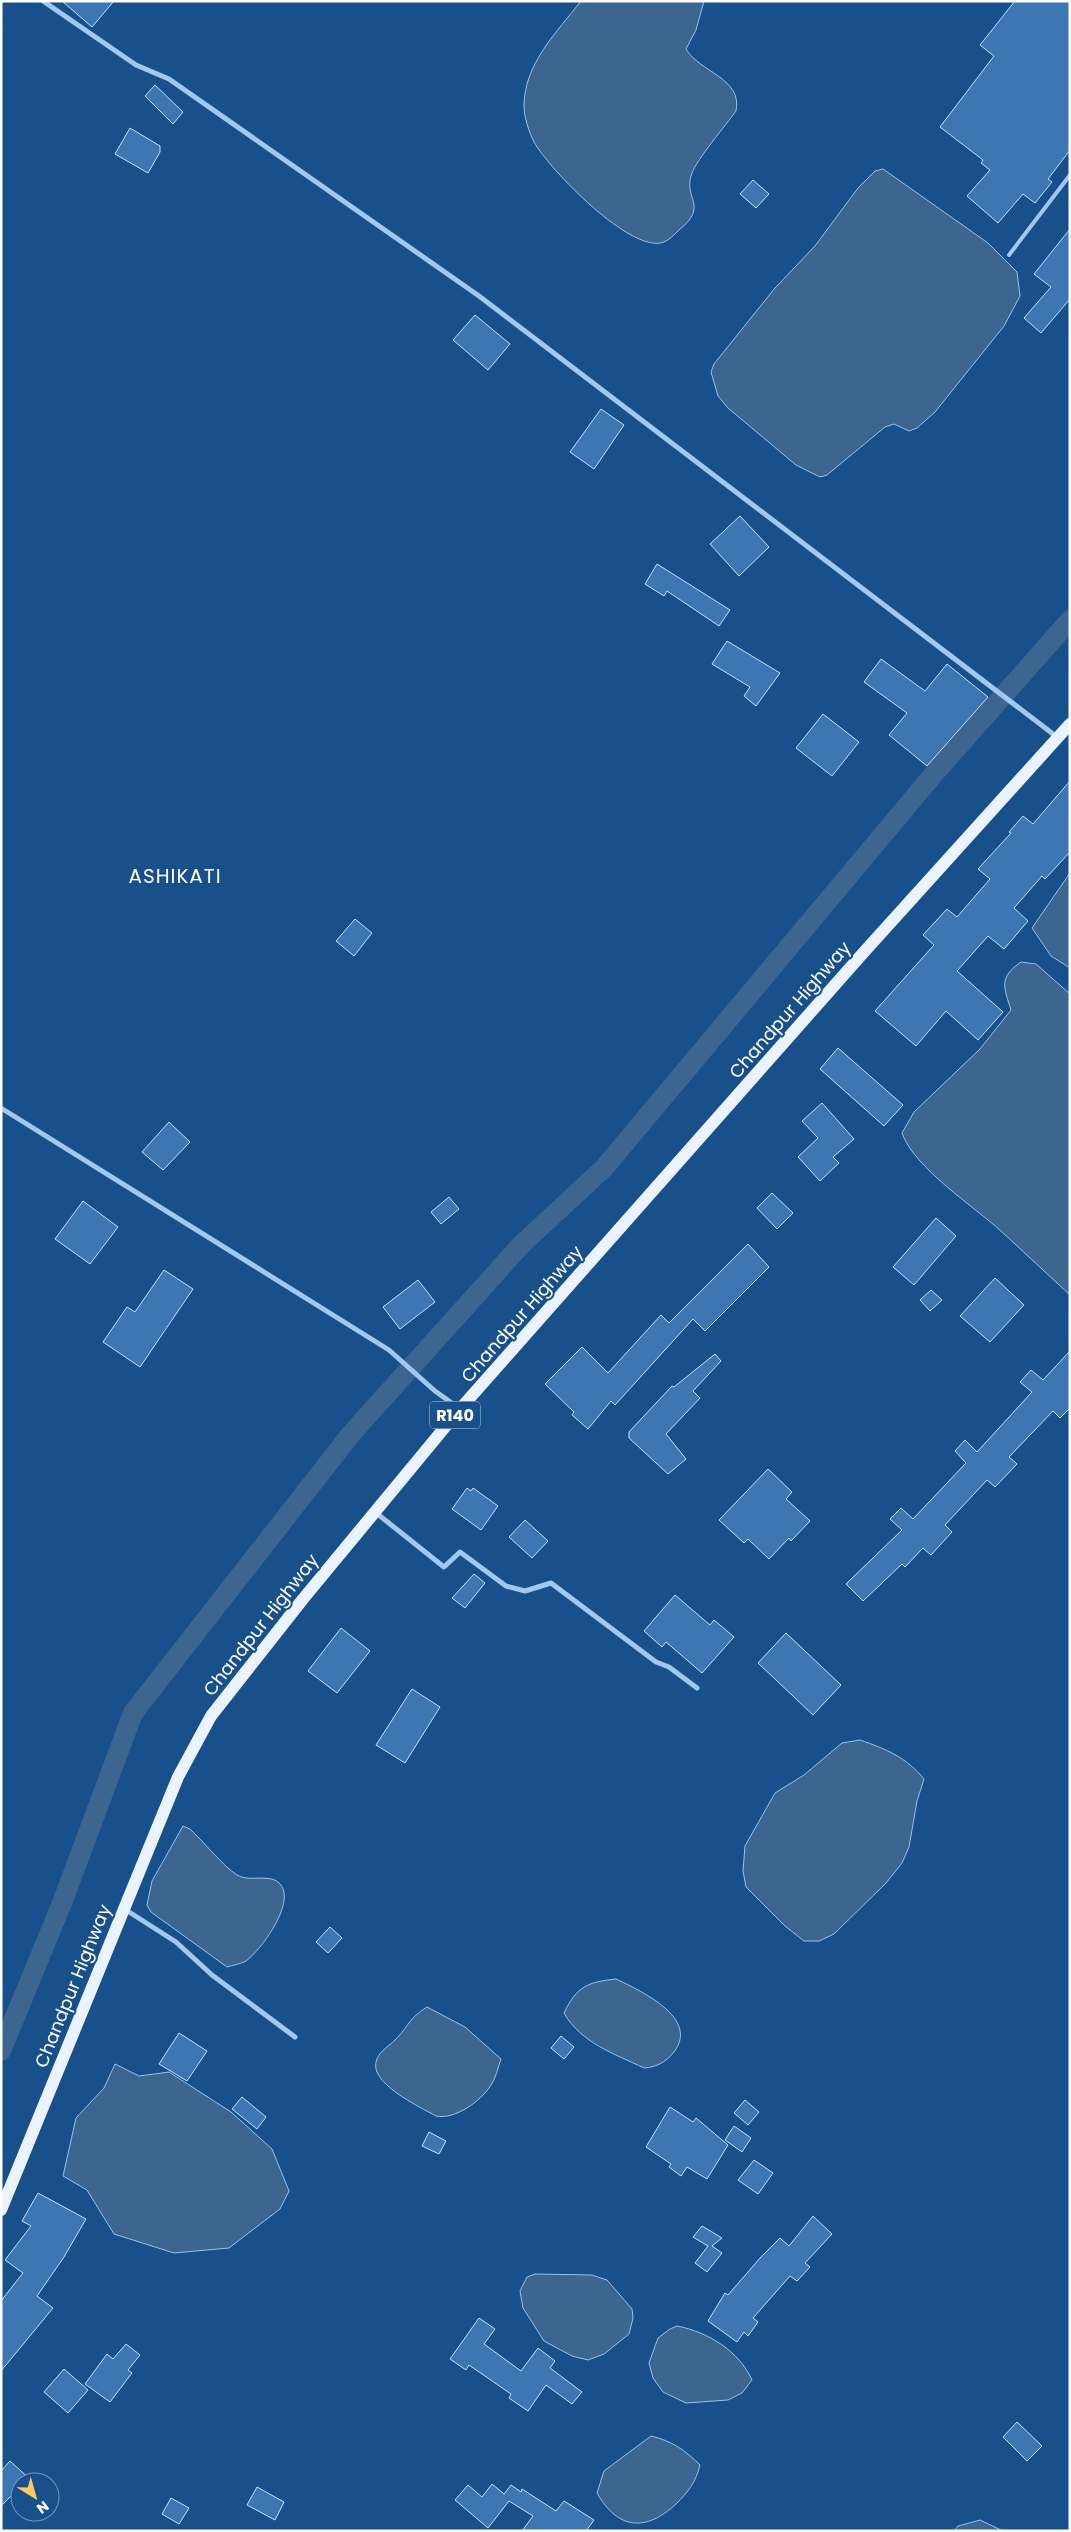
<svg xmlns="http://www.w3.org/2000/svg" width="1071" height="2532" viewBox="0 0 1071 2532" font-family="Poppins,sans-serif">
<rect width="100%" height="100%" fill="#18508c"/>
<path fill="#3c6590" stroke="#95c4f1" d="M581 1H704L696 30 686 49C699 72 743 78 736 111 726 125 697 159 692 173 682 199 710 205 679 230 675 234 669 240 664 242 632 255 549 169 534 142 529 132 524 117 524 106 524 64 557 32 581 1Z
M883 169 988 243 1017 272 1020 296 1004 326 935 412 917 428 909 431 894 424 885 427 827 475 820 477 796 465 728 408 718 396 711 372 714 364 775 288 815 246 858 188 875 171Z
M1070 873V968L1051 956 1032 928Z
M1021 962 1036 964 1070 994V1295C1047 1274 1025 1253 1002 1232 975 1207 914 1168 902 1133L914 1112 980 1049 1011 1010C1004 987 998 978 1021 962Z
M860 1740C886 1749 906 1757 924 1779L917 1801 909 1847 902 1863 886 1883 834 1934 819 1941H804L785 1926 746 1887 743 1871 745 1846 775 1793 804 1775 842 1743Z
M183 1826 190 1829C203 1841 223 1866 237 1875 250 1883 271 1872 281 1885 295 1904 261 1950 246 1961 241 1964 233 1965 227 1967L151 1912 147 1905 152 1881Z
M616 1979C641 1991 700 2018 674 2052 666 2062 657 2067 644 2068 615 2054 581 2043 564 2013 577 1986 588 1982 616 1979Z
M427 2007 465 2027 501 2059C498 2067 496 2078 491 2085 481 2101 455 2120 436 2116 420 2107 366 2082 377 2059 380 2051 389 2046 395 2040 409 2026 408 2019 427 2007Z
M115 2064 139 2076 169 2072 231 2112 272 2149 289 2191 280 2209 229 2248 174 2253 114 2234 87 2190 63 2176 76 2118 104 2088Z
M535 2274 592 2275 607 2280 632 2309 633 2318 629 2334 604 2354 588 2360 572 2356 544 2341 523 2308 520 2291 527 2277Z
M677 2326C708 2332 739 2351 752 2380L742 2393 728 2400 686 2403 663 2392 653 2378 649 2363 658 2338 670 2329Z
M651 2436C672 2441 685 2450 700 2465 696 2482 688 2492 676 2504 646 2532 618 2530 597 2493L604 2471Z
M980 2520 1003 2531H954L958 2526Z"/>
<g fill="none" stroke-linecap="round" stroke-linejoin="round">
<path stroke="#3c6590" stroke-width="20" d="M1 2051 62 1903 133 1713 351 1434 521 1245 604 1168 933 775 1070 620"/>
</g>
<path fill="#3c77b3" stroke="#c8e1fa" d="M62 1H114L92 27Z
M1015 1H1070V150L1048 179 1052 182 1035 203 1023 194 998 223 967 196 990 170 981 163 983 160 940 127 994 56 980 45Z
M155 85 183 112 173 124 145 96Z
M130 128 160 146V152L148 173 115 154Z
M753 180 769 194 756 208 740 194Z
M1070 229V299L1041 333 1024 318 1051 287 1034 274Z
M475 315 510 344 488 370 453 340Z
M601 409 624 425 594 469 570 452Z
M740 516 769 547 739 576 710 544Z
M657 564 730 610 719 626 667 591 664 596 645 584Z
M727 641 780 673 756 706 744 696 750 687 712 664Z
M881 659 925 691 947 664 988 697 927 766 889 735 907 713 864 682Z
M823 714 859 742 832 776 796 748Z
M1070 781V852L1045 879 1042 876 1014 908 1028 921 1004 949 988 936 957 971 1003 1012 978 1040 946 1011 916 1046 875 1011 934 945 923 935 947 909 957 917 990 879 978 869 1011 833 1009 832 1023 816 1033 824Z
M355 919 372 933 354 956 336 941Z
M838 1048 903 1105 884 1126 820 1069Z
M822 1103 854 1139 833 1157 839 1163 820 1181 798 1157 818 1138 802 1121Z
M169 1122 190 1142 163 1170 142 1152Z
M772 1193 793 1213 777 1229 757 1208Z
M449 1197 459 1209 441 1224 431 1212Z
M83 1201 118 1227 90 1264 55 1239Z
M936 1218 956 1236 914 1285 893 1267Z
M748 1244 769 1267 705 1331 693 1319 615 1405 611 1401 588 1429 572 1415 574 1412 545 1384 582 1347 608 1373 661 1315 669 1323Z
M164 1270 193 1289 140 1367 103 1342 127 1307 135 1312Z
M995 1278 1024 1305 990 1342 960 1316Z
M418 1280 435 1302 400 1329 383 1307Z
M931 1290 942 1300 930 1311 920 1300Z
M1070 1351V1408L1060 1418 1053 1411 1009 1457 1017 1464 995 1487 987 1480 945 1525 952 1532 931 1555 923 1548 905 1567 902 1564 863 1601 846 1584 902 1530 890 1519 901 1508 913 1519 966 1463 955 1451 965 1440 977 1452 1032 1392 1020 1382 1031 1370 1043 1380Z
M715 1354 721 1361 693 1391 700 1398 666 1434 686 1459 668 1474 629 1438V1432L672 1386 674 1387Z
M768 1469 792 1492 786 1499 810 1521 791 1541 789 1538 769 1559 748 1539 744 1543 719 1520Z
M467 1488 471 1491 473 1488 498 1506 481 1530 452 1509Z
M525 1520 548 1541 532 1558 509 1537Z
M474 1574 485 1583 465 1608 452 1598Z
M675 1595 710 1625 714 1620 734 1637 702 1673 666 1642 662 1647 644 1631Z
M341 1628 370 1651 337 1693 308 1671Z
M786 1633 841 1685 813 1715 758 1663Z
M412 1689 440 1707 405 1763 376 1745Z
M330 1927 342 1938 328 1953 316 1942Z
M179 2033 207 2051 187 2081 159 2064Z
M561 2036 574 2047 564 2059 551 2048Z
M242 2097 266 2117 257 2129 232 2109Z
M745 2100 759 2112 748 2125 734 2113Z
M670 2107 693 2122 696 2118 728 2145 707 2179 687 2167 681 2176 669 2167 671 2164 646 2147Z
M734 2126 751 2138 742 2152 725 2140Z
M429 2132 446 2141 439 2154 422 2146Z
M754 2160 773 2173 758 2194 738 2180Z
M38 2193 86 2219 64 2257 37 2296 53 2308 1 2371V2301L23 2273 5 2260 31 2226 22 2221Z
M813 2216 832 2234 805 2263 810 2267 797 2281 790 2276 753 2318 758 2322 748 2336 744 2332 737 2342 708 2321 725 2293 728 2295 761 2257 780 2238 789 2246Z
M702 2226 722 2238 712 2246 722 2253 707 2272 695 2263 708 2246 693 2237Z
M479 2318 495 2329 484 2344 521 2371 538 2348 555 2361 550 2368 582 2392 572 2404 546 2385 528 2411 509 2398 511 2394 469 2365 466 2370 450 2359Z
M126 2344 140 2355 128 2370 132 2373 110 2402 85 2384 107 2354 113 2359Z
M64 2369 88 2390 68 2413 44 2392Z
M1017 2422 1042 2446 1027 2461 1003 2437Z
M10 2461 33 2482H20V2502L12 2495 1 2506V2471Z
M492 2484 504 2494 511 2485 521 2492 522 2489 556 2511 564 2501 594 2520 586 2531H522L533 2516 509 2501 488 2528 455 2500 468 2485 482 2497Z
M257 2487 284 2502 275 2520 247 2505Z
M171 2498 189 2508 179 2524 162 2514Z"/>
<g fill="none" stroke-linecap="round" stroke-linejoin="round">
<path stroke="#a2c8ef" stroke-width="4" d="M1009 255 1070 175"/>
<path stroke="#a2c8ef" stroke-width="5" d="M43 1 136 65 169 79 479 296 1057 737
M1 1108 389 1350 435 1391 460 1409
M375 1512 444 1567 460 1552 506 1586 525 1591 551 1583 656 1662 669 1667 697 1688
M126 1910 176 1942 212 1975 295 2037"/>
<path stroke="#eaf3ff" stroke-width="12" d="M1 2210 178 1777 211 1716 303 1599 460 1409 864 952 1070 724"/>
</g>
<g text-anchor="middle" stroke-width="4" stroke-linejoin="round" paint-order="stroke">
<rect fill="#18508c" stroke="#bacadc" stroke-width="1" x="430" y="1401.5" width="50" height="27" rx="4"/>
<g font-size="16" font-weight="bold" fill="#fff">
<text x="455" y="1421">R140</text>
</g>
<g font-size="18" fill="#fff" stroke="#18508c">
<text transform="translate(790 1010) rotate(-49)" y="6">Chandpur Highway</text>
<text transform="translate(522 1314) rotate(-49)" y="6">Chandpur Highway</text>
<text transform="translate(261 1625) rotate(-52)" y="6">Chandpur Highway</text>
<text transform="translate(73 1986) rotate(-68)" y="6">Chandpur Highway</text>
</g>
<g font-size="20" letter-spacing="1" fill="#fff" stroke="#18508c">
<text x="175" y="883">ASHIKATI</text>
</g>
</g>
<rect width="1071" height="2532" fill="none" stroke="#ffffff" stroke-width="5"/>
<g transform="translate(35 2497) rotate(143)"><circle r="24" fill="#18508c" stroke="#7496ba"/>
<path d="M0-4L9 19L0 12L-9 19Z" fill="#ffc960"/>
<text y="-8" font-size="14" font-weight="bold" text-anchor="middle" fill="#ffffff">N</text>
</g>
</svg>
